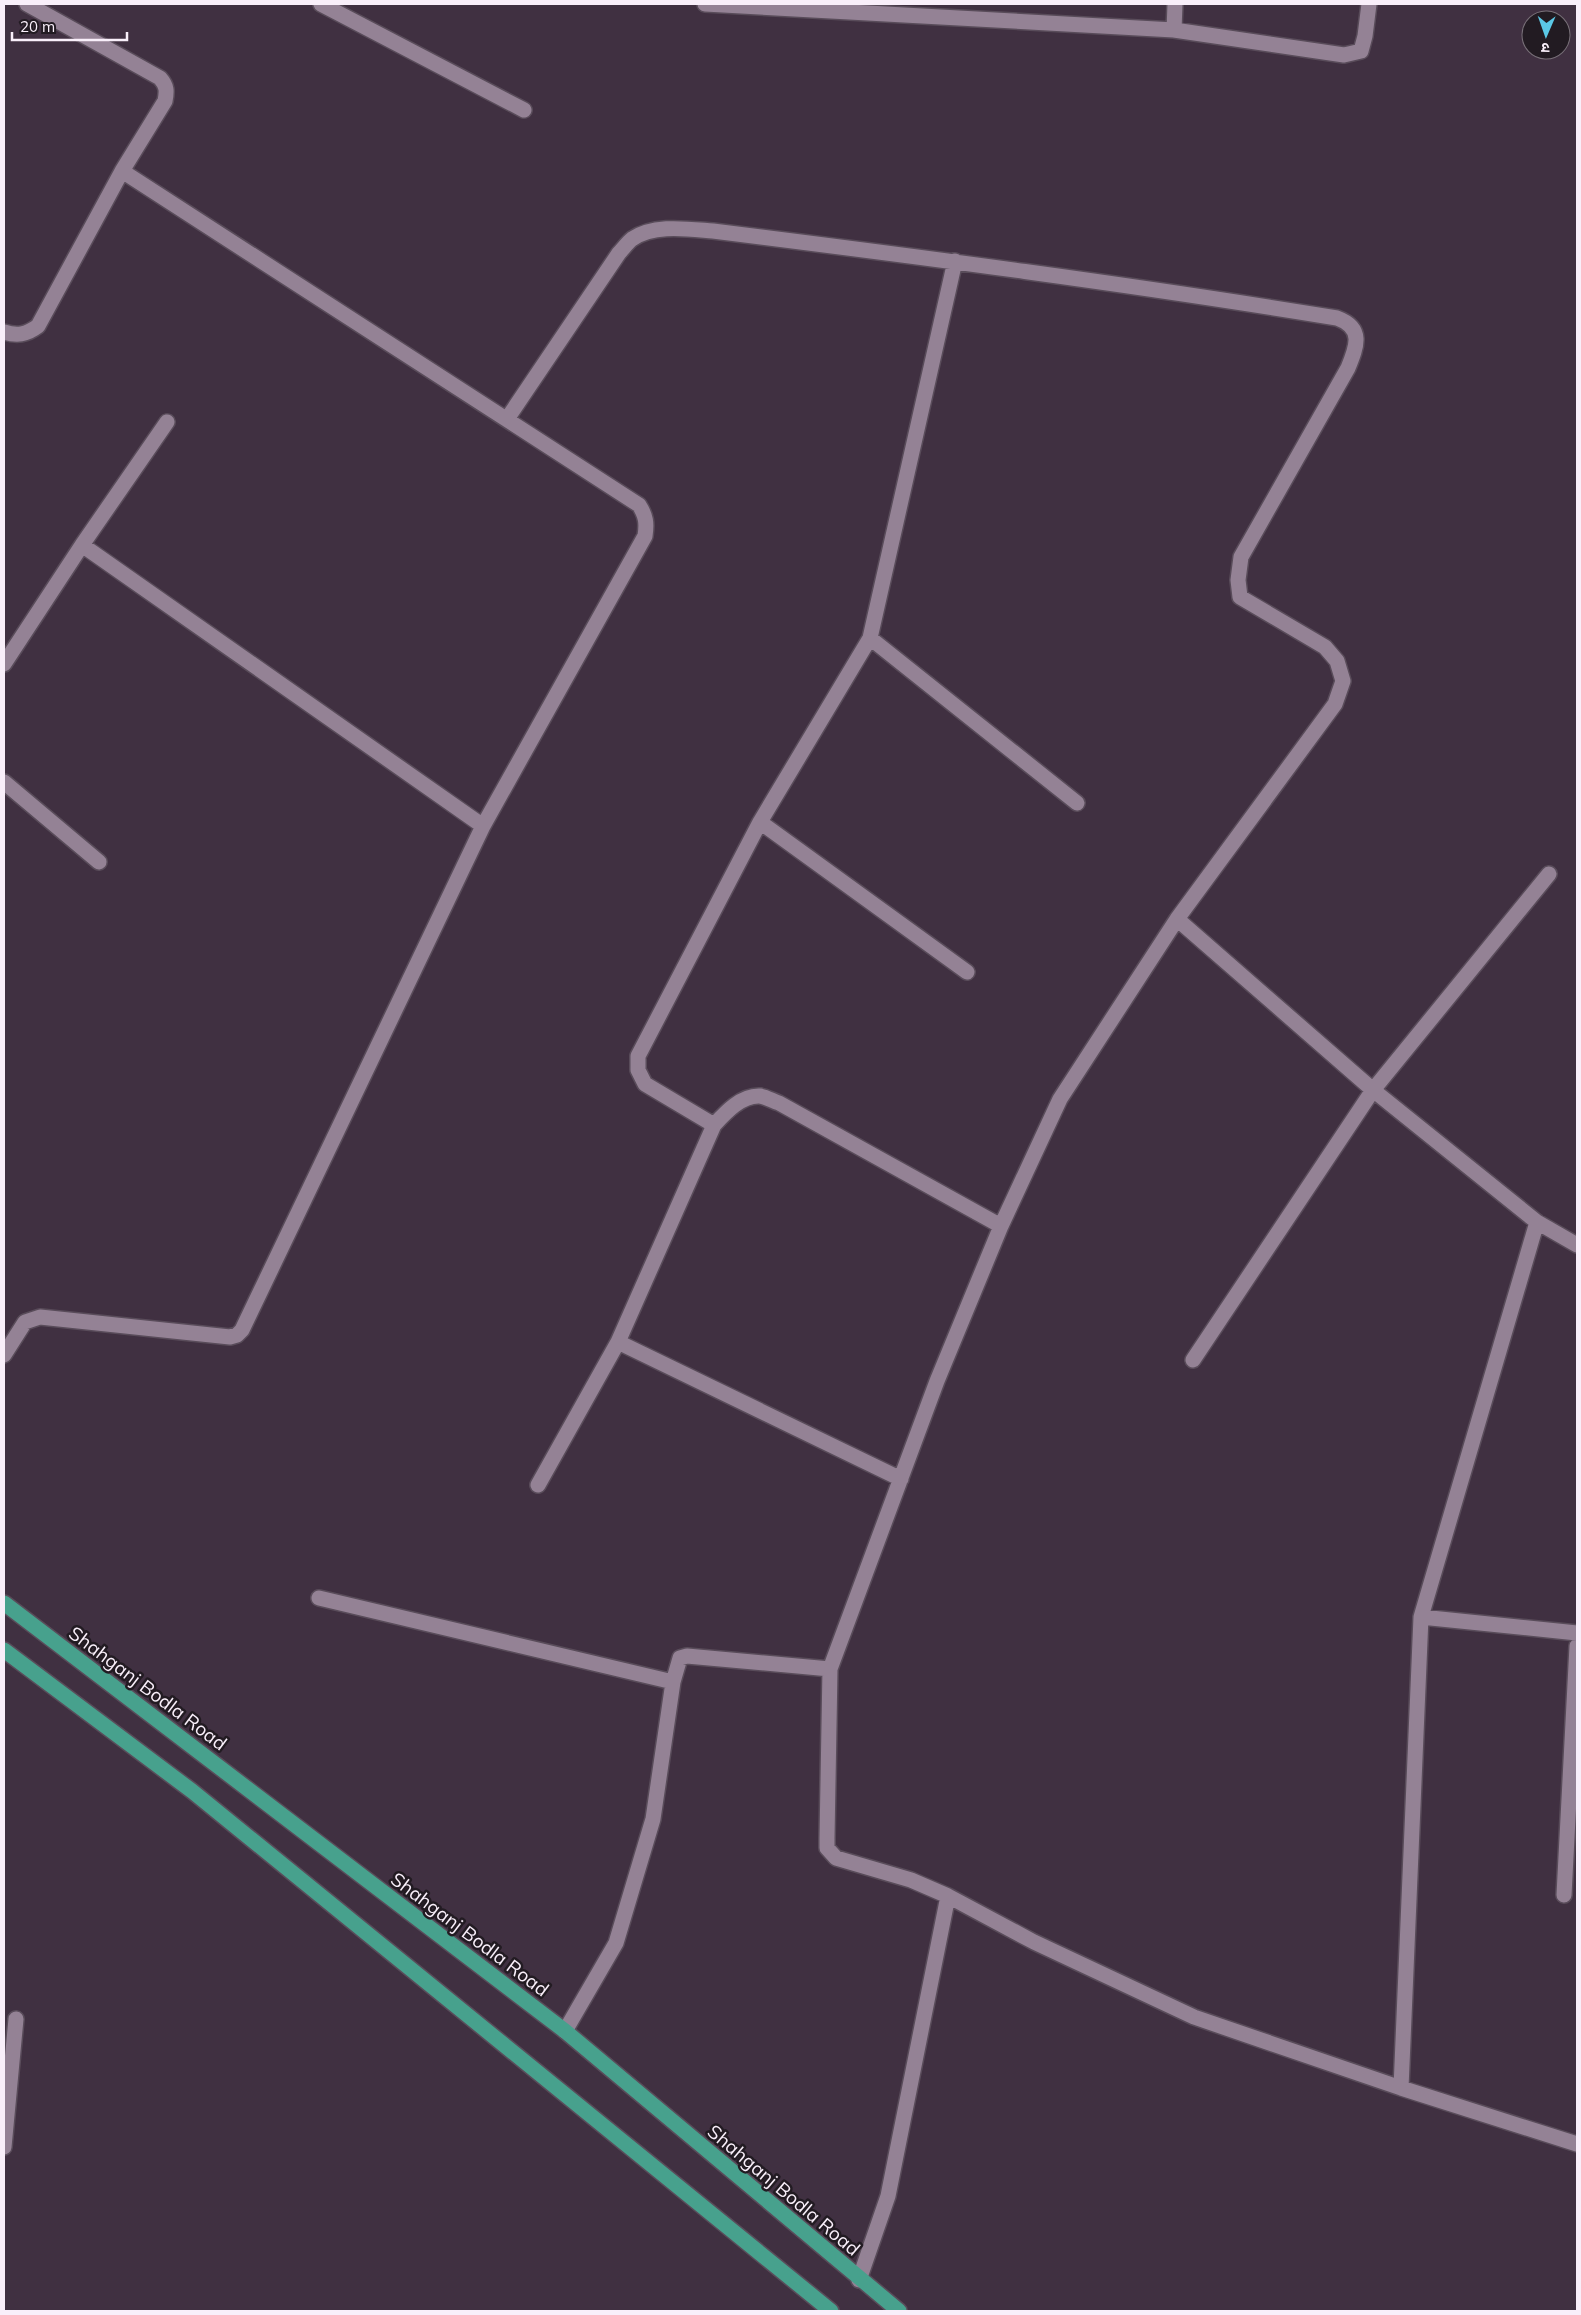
<svg xmlns="http://www.w3.org/2000/svg" width="1581" height="2315" viewBox="0 0 1581 2315" font-family="Mulish,'Noto Sans Devanagari',sans-serif">
<rect width="100%" height="100%" fill="#403041"/>
<g fill="none" stroke-linecap="round" stroke-linejoin="round">
<g stroke="#594c5a" stroke-width="18">
<path id="street" d="M321 4 524 110
M705 4 1174 30
M1175 4 1174 30 1344 55 1361 51 1365 36 1369 4
M4 332C17 336 26 335 38 326L122 171
M507 419 619 253C623 249 627 243 632 239 654 224 687 229 713 231 921 257 1129 284 1337 318 1364 328 1357 346 1348 368L1241 557 1238 580 1240 597 1325 647 1337 661 1343 681 1335 704 1177 919 1060 1099 1001 1226 937 1381 830 1669
M82 545 483 826
M870 638 955 261
M4 664 82 545 167 422
M4 782 99 862
M760 822 967 972
M1177 919 1373 1090 1537 1222 1577 1245
M714 1125 645 1084 638 1070V1056L760 822 870 638 1077 803
M4 1355 25 1322 40 1317 230 1337 237 1335 242 1330 483 826 645 536C647 523 646 516 639 505L122 171 165 101C167 91 167 86 160 78L27 4
M1193 1360 1373 1090 1549 874
M901 1479 618 1342 714 1125C725 1113 741 1095 760 1096 766 1097 773 1101 779 1103L1001 1226
M538 1485 618 1342
M319 1598 673 1682
M1421 1617 1577 1633
M1564 1895 1577 1646
M565 2031 616 1943 653 1819 673 1682 680 1658 687 1656 830 1669 827 1838V1848L836 1858 911 1880 948 1896 1034 1942 1194 2017 1401 2088 1577 2144
M1401 2088 1421 1617 1537 1222
M4 2147 16 2019
M859 2280 888 2196 948 1896"/>
</g>
<g stroke="#594c5a" stroke-width="18">
<path id="primary" d="M4 1603 565 2031 899 2311
M4 1650 192 1791 831 2311"/>
</g>
<use href="#street" stroke="#948295" stroke-width="15"/>
<use href="#primary" stroke="#47a18d" stroke-width="15"/>
</g>
<g text-anchor="middle" stroke-width="5" stroke-linejoin="round" paint-order="stroke">
<g font-size="19" fill="#f9effa" stroke="#221b22">
<text transform="translate(148 1688) rotate(37)" y="7">Shahganj Bodla Road</text>
<text transform="translate(470 1934) rotate(37)" y="7">Shahganj Bodla Road</text>
<text transform="translate(784 2190) rotate(40)" y="7">Shahganj Bodla Road</text>
</g>
</g>
<rect width="1581" height="2315" fill="none" stroke="#f9effa" stroke-width="10"/>
<g transform="translate(1546 35) rotate(182)"><circle r="24" fill="#221b22" stroke="#787078"/>
<path d="M0-4L9 19L0 12L-9 19Z" fill="#5bc8e6"/>
<text y="-8" font-size="14" font-weight="bold" text-anchor="middle" fill="#f9effa">उ</text>
</g>
<path d="M12 32v8h115v-8" fill="none" stroke="#f9effa" stroke-width="2.5"/>
<text x="20" y="32" font-size="15" fill="#f9effa" stroke="#221b22" stroke-width="4" paint-order="stroke">20 m</text>
</svg>
